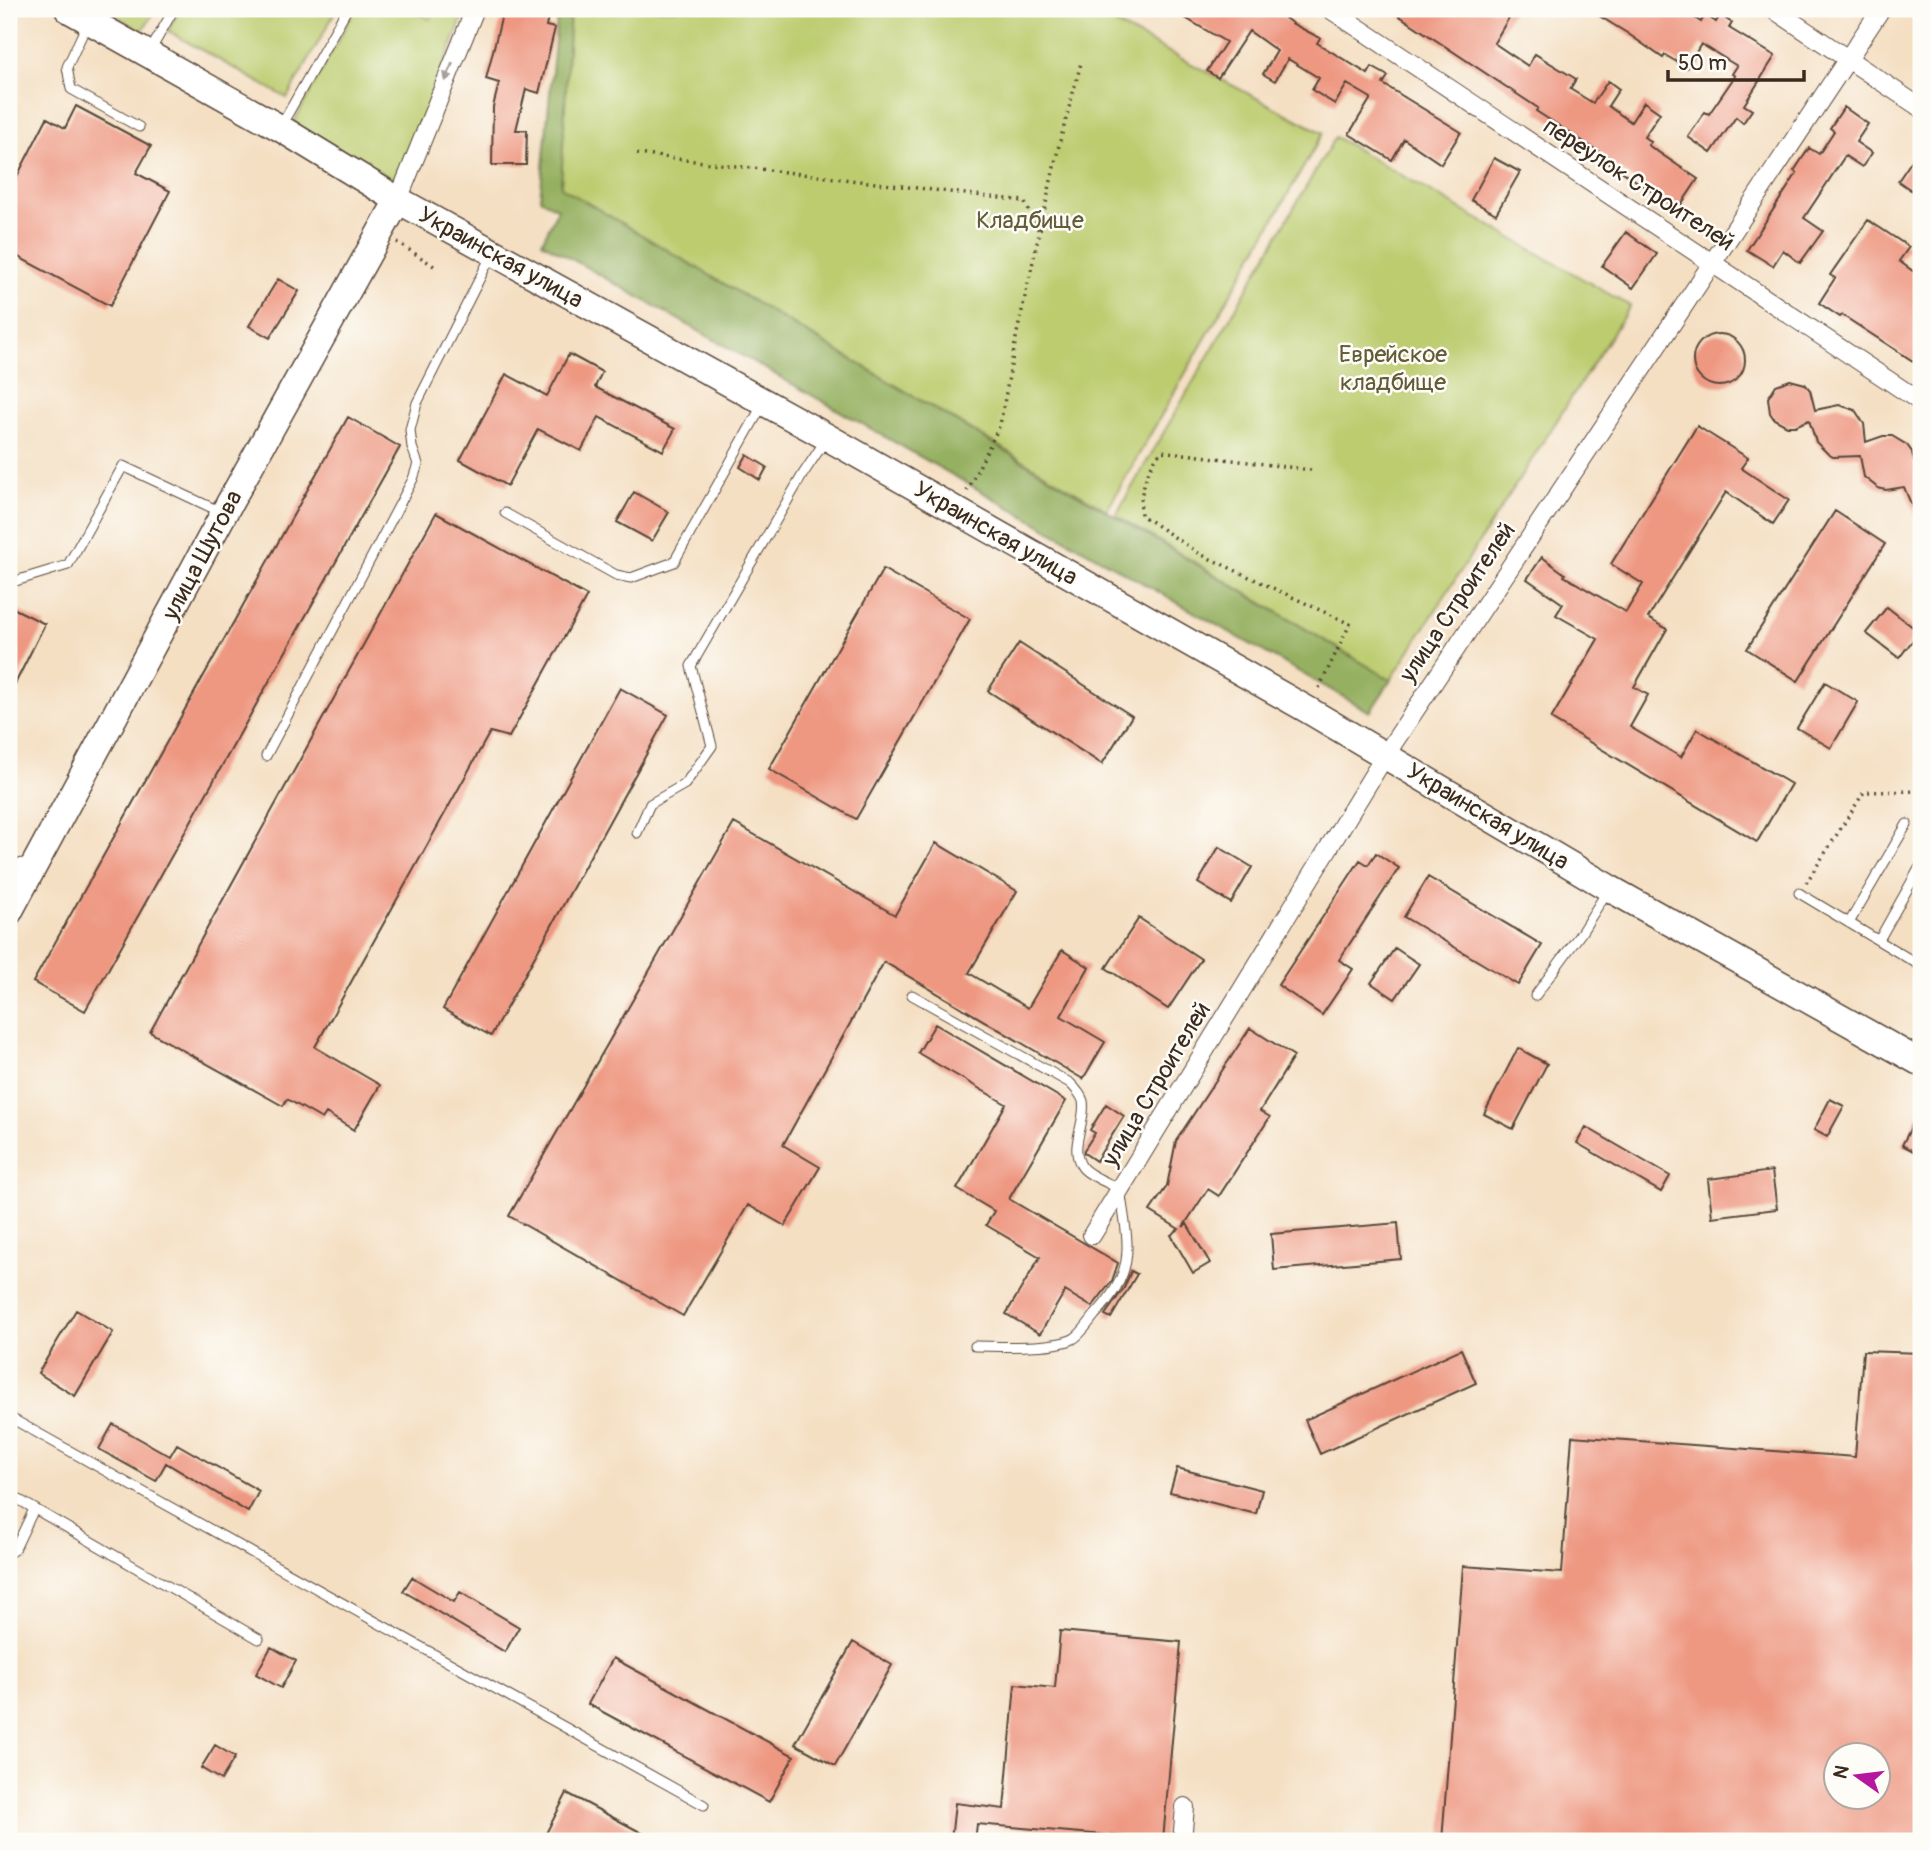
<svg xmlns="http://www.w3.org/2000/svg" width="1930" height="1850" viewBox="0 0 1930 1850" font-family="Pangolin,sans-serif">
<rect width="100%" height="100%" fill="#fdfcf7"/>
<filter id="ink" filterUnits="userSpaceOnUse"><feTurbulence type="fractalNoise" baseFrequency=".0143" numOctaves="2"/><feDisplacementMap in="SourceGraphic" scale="14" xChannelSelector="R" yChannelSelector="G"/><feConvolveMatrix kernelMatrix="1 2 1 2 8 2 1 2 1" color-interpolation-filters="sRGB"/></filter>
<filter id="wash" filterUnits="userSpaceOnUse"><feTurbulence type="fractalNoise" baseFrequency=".00686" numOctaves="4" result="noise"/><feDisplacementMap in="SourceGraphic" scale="28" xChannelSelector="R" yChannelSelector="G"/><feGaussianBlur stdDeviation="1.57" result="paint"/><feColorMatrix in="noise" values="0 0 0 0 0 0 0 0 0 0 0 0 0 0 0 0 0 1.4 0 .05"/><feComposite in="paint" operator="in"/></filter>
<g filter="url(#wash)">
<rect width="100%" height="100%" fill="#f4dfc3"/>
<path fill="#bccc6e" stroke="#7c7b46" stroke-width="2" d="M104 9H156L142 31Z
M180 9H337L287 98 168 31Z
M355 9H412L429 19 435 9H466L398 182 293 124Z
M570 9H1087L1323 133 1107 510 560 187Z
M1335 137 1630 306 1391 680 1116 515Z"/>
<path fill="#95b061" stroke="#686d40" stroke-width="2" d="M558 9H570L561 187 1391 680 1370 712 542 242 558 209 540 199Z"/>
<g id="blocks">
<path fill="#ee9882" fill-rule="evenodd" d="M518 9H550L546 26 555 28 539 93 526 89 516 130H527L526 165H492L493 107 499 83 486 79 502 15 515 18Z
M1170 9H1273L1293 24 1320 38 1317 43 1368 74 1372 67 1388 76 1383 84 1461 132 1441 164 1404 139 1392 160 1349 134 1371 98 1347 84 1335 104 1312 90 1319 78 1288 59 1275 81 1263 74 1277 51 1249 31 1218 78 1207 71 1226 42Z
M1389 9H1514L1494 43 1528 66 1535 54 1576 79 1570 89 1593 103 1608 81 1619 89 1608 106 1631 122 1644 102 1660 113 1644 137 1651 142 1648 145 1698 179 1678 209 1605 160 1607 157 1536 111 1538 108Z
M1588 9H1681L1701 22 1705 15 1716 22 1720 15 1732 23 1729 28 1775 56 1744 105 1752 110 1743 123 1736 117 1711 153 1688 137 1705 112 1709 114 1735 76 1732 74 1737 66 1701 44 1687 68 1665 55 1663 58 1627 33Z
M76 106 151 146 136 173 170 191 110 306 9 252V192L47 118 65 128Z
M1844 107 1868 124 1856 142 1872 153 1862 167 1845 156 1804 218 1823 231 1800 263 1783 250 1773 266 1747 250 1797 173 1794 171 1809 148 1819 154 1834 131 1830 128Z
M1921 147V197L1898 181Z
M1494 158 1520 172 1496 214 1471 200Z
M1868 220 1909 247 1899 261 1921 277V355L1916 363 1842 315 1840 317 1819 303 1835 278 1830 275Z
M1626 232 1657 254 1633 288 1602 266Z
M278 279 299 291 270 338 249 326Z
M1693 360a26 26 0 1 1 52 0a26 26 0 1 1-52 0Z
M569 354 602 372 595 387 675 429 663 451 599 417 581 451 538 429 507 486 460 460 506 374 547 396Z
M1790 380 1805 384 1810 390 1815 410 1839 405 1855 410 1864 424 1866 442 1883 436H1892L1907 445 1912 452 1916 471 1921 468V528L1904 487 1886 490 1878 488 1864 477 1860 456 1833 457 1828 454 1816 442 1809 420 1795 426H1787L1774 419 1770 413 1768 398 1776 385Z
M348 417 400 447 85 1011 33 982Z
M1697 426 1748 458 1741 468 1789 500 1773 524 1726 492 1648 618 1667 629 1634 687 1648 695 1630 727 1681 757 1697 729 1791 784 1757 842 1551 719 1598 639 1556 615 1563 604 1527 579 1542 557 1565 574 1564 576 1626 612 1643 584 1611 564Z
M747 455 767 467 760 480 740 467Z
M634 492 669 512 652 541 617 522Z
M1835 511 1885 544 1798 681 1747 649Z
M436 513 587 596 509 737 490 732 315 1047 380 1085 354 1130 326 1113 322 1119 287 1099 283 1106 150 1032Z
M883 569 970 619 856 819 769 769Z
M9 606 45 624 9 696Z
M1887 607 1919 632 1899 658 1866 633Z
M1019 643 1132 716 1102 764 988 691Z
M1825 682 1858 702 1831 748 1797 728Z
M620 688 668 715 491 1036 443 1009Z
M734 823 895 915 936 843 1017 891 969 973 1028 1008 1062 950 1089 967 1061 1016 1105 1042 1083 1079 884 962 783 1145 820 1167 785 1226 748 1205 683 1316 509 1216Z
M1219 847 1252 867 1231 903 1198 883Z
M1376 853 1399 868 1339 960 1353 969 1322 1015 1278 985 1360 860 1368 865Z
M1428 877 1542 945 1518 985 1404 917Z
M1139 918 1201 959 1168 1009 1106 968Z
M1395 948 1419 964 1395 999 1371 983Z
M935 1024 1066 1101 1009 1199 1118 1263 1112 1281 1092 1307 1065 1291 1040 1334 1006 1314 1040 1257 986 1225 994 1211 957 1189 1006 1104 918 1053Z
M1250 1028 1294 1056 1260 1111 1270 1117 1219 1196 1208 1189 1183 1227 1187 1224 1210 1263 1193 1273 1171 1235 1179 1229 1150 1211 1167 1186 1176 1141Z
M1518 1048 1547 1064 1513 1129 1484 1114Z
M1830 1099 1844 1106 1827 1137 1814 1130Z
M1106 1104 1124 1116 1096 1161 1084 1153V1150L1095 1133 1090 1130Z
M1921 1108V1155L1902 1145Z
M1586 1127 1670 1176 1661 1192 1577 1143Z
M1772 1171 1777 1209 1712 1217 1708 1179Z
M1398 1223 1401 1259 1274 1270 1271 1234Z
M1131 1271 1137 1274 1111 1318 1105 1315 1124 1288Z
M76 1310 113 1332 75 1396 38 1373Z
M1461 1349 1476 1383 1320 1454 1305 1420Z
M1863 1351 1921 1353V1841H1442L1463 1566 1562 1573 1572 1436 1855 1457ZM1836 1755H1878V1797H1836Z
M113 1424 170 1456 177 1444 259 1491 248 1512 166 1463 156 1481 99 1449Z
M1177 1468 1262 1490 1256 1514 1170 1492Z
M412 1577 454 1602 460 1592 519 1627 505 1652 403 1591Z
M1060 1631 1181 1642 1163 1840 977 1824 975 1841H951L955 1803 1004 1809 1015 1684 1055 1688Z
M853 1642 892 1665 835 1766 795 1744Z
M271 1647 296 1661 281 1688 256 1674Z
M613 1658 794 1756 769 1802 588 1704Z
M215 1745 235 1757 221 1780 201 1768Z
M567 1793 657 1841H542Z"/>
</g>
</g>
<g filter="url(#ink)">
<use href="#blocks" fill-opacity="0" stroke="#574537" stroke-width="2"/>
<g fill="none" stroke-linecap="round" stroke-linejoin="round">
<g stroke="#574537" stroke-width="11">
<path id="lane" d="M88 22 67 67 71 89 139 127
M149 53 174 9
M281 126 347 9
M505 513 616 575 631 578 674 562 763 404
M9 583 68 565 123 466 223 513
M266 756 413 479 418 464 412 447 410 430 417 403 492 254
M637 833 650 804 685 784 712 746 691 666 803 474 827 438
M9 865 32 862
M1799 893 1921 966
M1849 923 1907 824
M1879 940 1921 865
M912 995 1070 1083C1075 1088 1081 1094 1083 1101 1087 1122 1068 1147 1082 1167 1089 1176 1109 1183 1120 1189 1128 1246 1138 1269 1095 1315 1089 1322 1081 1335 1073 1339 1052 1349 1000 1346 975 1346
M1535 996 1581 933 1608 890
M9 1417 704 1805
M9 1494 259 1639
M9 1553 15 1549 34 1509"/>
</g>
<g stroke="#574537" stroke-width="20">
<path id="street" d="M1330 9 1921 402
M1773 9 1921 108
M398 200 475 9
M1092 1235 1386 754 1881 9
M1182 1841 1185 1807"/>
</g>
<g stroke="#574537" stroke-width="29">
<path id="secondary" d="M68 9 280 128 398 200 827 437 1308 710 1609 888 1921 1063
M9 912 224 513 398 200"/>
</g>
<path stroke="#574537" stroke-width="3.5" stroke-dasharray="2 5" stroke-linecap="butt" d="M637 154 1024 201 1039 231
M397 242 434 266
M1311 470 1161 451C1147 470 1139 492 1141 515L1200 554 1350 624 1317 692
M967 491 1000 425 1017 333 1059 145 1081 63
M1806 883 1864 792 1921 791"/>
<use href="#lane" stroke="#fff" stroke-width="9"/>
<use href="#street" stroke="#fff" stroke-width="18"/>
<use href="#secondary" stroke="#fff" stroke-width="26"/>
</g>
<defs><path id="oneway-solid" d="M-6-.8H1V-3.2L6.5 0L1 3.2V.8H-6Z" transform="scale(1.75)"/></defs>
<use fill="#a79f9a" href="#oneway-solid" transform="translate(449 72) rotate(112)"/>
</g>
<g text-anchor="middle" stroke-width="5" stroke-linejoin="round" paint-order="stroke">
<g font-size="24" fill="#3b2a1e" stroke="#fdfcf7">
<text transform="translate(1639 184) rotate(33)" y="8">переулок Строителей</text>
<text transform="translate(501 257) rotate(29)" y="8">Украинская улица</text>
<text transform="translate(996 533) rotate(30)" y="8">Украинская улица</text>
<text transform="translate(202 555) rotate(-62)" y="8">улица Шутова</text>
<text transform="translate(1457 602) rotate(-56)" y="8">улица Строителей</text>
<text transform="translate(1488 816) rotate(31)" y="8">Украинская улица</text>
<text transform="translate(1156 1084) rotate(-59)" y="8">улица Строителей</text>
</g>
<g font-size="24" fill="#625b36" stroke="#fdfcf7">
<text x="1030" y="228">Кладбище</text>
<text x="1393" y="362">Еврейское<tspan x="1393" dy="28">кладбище</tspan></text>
</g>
</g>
<rect width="1930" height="1850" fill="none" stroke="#fdfcf7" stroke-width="35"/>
<g transform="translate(1857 1776) rotate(284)"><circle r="33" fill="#fdfcf7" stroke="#afa8a0" stroke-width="2"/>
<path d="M0-5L12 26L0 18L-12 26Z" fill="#b5179e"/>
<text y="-10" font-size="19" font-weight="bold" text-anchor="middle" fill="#3b2a1e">N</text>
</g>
<path d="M1668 70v10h136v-10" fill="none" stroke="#3b2a1e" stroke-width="3.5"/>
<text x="1678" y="70" font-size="21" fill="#3b2a1e" stroke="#fdfcf7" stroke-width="5" paint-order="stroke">50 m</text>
</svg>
